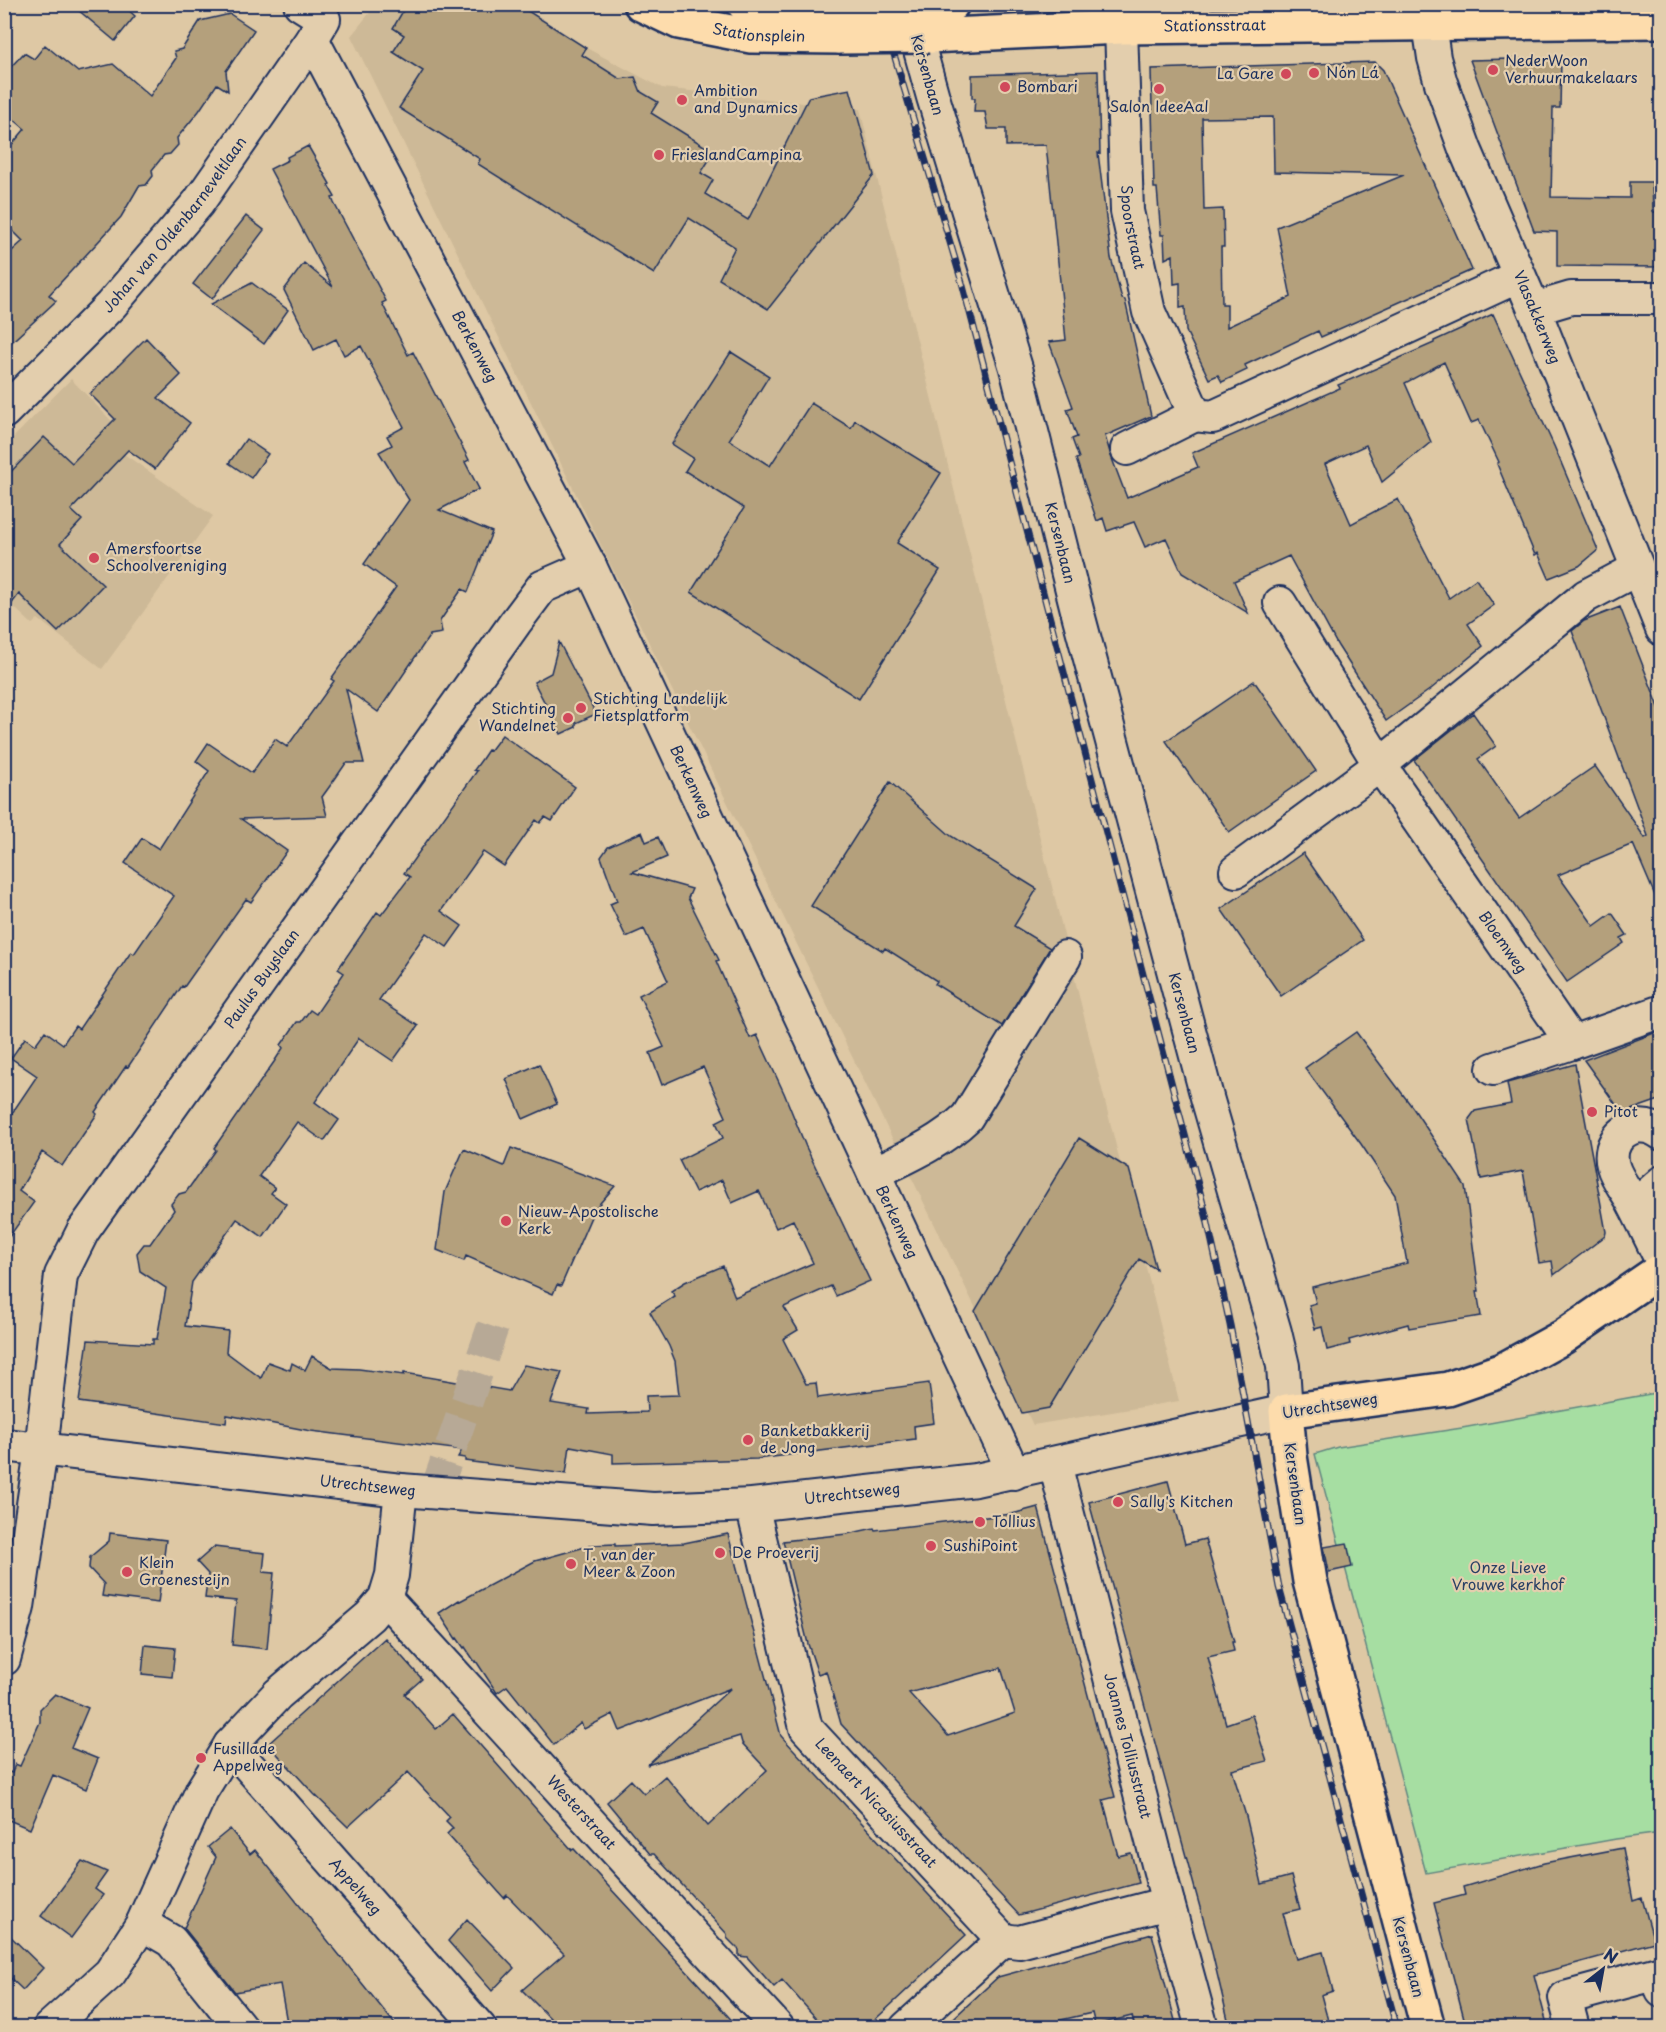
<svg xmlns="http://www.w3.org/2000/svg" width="1666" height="2032" viewBox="0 0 1666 2032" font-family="'Playpen Sans',sans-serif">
<rect width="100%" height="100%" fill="#dec8a4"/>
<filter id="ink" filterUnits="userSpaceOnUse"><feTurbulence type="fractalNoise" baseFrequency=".0167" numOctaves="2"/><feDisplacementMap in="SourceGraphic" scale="12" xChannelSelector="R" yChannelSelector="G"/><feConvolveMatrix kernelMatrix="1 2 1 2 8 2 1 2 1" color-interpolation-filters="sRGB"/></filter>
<g filter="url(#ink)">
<path fill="#cdb997" d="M376 5H505L662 88 860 109 1179 1401 1033 1425 351 36Z
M71 379 132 442 124 454 213 516 102 669 38 619 32 624 5 599 4 447Z"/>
<path fill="#a6dea2" stroke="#608680" stroke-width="1.5" d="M1661 1392V1833L1616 1839 1426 1873 1315 1454 1338 1447 1462 1428Z"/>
<path fill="#b4a07c" stroke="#1b2f5e" stroke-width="1.5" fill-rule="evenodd" d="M71 4H122L135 16 115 41Z
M407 4H517L586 48 582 55 620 79 635 77 641 92 658 102 651 113 714 152 701 173 713 180 705 194 748 220 809 97 850 89 874 175 768 309 719 279 735 247 689 218 654 274 478 164 480 159 399 108 423 71 393 52 404 35 393 28Z
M230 14 254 30 226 71 228 91 217 84 199 111 177 138 178 145 170 154 164 155 152 170 153 176 146 185 139 186 121 217 49 295 56 301 4 349V258L23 241 4 222V154L25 129 4 111V74L24 53 34 59 45 45 78 72 113 64 150 96 176 58 174 51 182 49 200 21Z
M1561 58 1560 108H1553L1551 197 1630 198V182H1652L1653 212H1662V267L1557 266V232L1534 231 1470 60Z
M1375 62 1383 70 1472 270 1321 337 1318 331 1245 365 1247 370 1222 382 1218 375 1209 379 1186 331 1185 307 1180 308V283L1174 284 1173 255 1165 259 1164 235H1161L1157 188H1154L1151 69ZM1273 117 1274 172 1404 175 1277 227 1291 297 1227 327V304H1222L1221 247H1224L1223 209 1204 210 1202 118Z
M1098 71 1100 154 1098 153 1111 258 1122 299 1125 300 1151 416 1105 436 1111 456 1127 498 1198 467 1192 453 1340 388 1338 385 1434 343V341L1493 314 1554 446 1598 550 1579 566 1549 578 1538 553 1535 555 1497 464 1499 462 1479 420 1471 423 1444 362 1405 383 1431 442 1382 482 1366 445 1325 464 1351 524 1398 499 1449 598 1476 579 1494 605 1468 624 1483 646 1431 689 1386 721 1338 646 1289 556 1234 581 1248 613 1182 573 1166 538 1145 547 1134 522 1107 531 1103 518 1097 521 1076 459 1079 458 1072 439 1077 437 1067 409 1073 407 1049 342 1066 340 1046 145 1006 146V129H988L985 112H974L975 98H972V75Z
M308 146 330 184 328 185 335 197 332 198 334 203 386 301 382 303 408 355 413 352 469 460 465 462 479 489 439 510 492 532 468 592 462 589 440 621 442 633 430 635 378 712 346 689 364 763H346L335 779 322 797 327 816 241 819 287 851 251 902 246 899 184 987 182 986 128 1067 126 1066 95 1112 97 1114 62 1166 42 1152 19 1191 34 1202 4 1244V1125L37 1076 11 1058 25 1038 35 1045 45 1031 63 1044 75 1026 79 1029 131 952 134 954 174 896 125 863 142 838 159 849 209 771 196 761 208 743 252 773 275 739 287 747 334 681 331 679 396 587 364 564 409 500 379 452 392 445 387 436 404 427 361 346 344 355 336 339 314 350 284 290 304 263 333 287 270 169 288 160 287 157Z
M246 216 264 230 212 299 193 284Z
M252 283 288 310 264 344 211 304Z
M146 338 181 375 158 398 190 423 155 469 128 450 71 510 82 520 60 544 103 585 58 632 19 594 4 614V479L44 437 72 463 115 419 90 394Z
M731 352 769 376 729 440 770 466 811 403 851 428 855 420 941 473 897 543 940 570 859 699 691 592 744 508 685 471 693 458 672 444Z
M246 439 268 454 251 478 229 463Z
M1620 607 1662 715V912L1633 844 1558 875 1594 926 1612 913 1627 935 1621 938 1624 943 1567 982 1414 760 1473 713 1496 746 1478 759 1519 818 1595 766 1645 838 1648 836 1572 631 1584 621Z
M559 642 596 714 576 723V727L561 734 534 682 551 673Z
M1254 681 1316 771 1229 832 1166 741Z
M502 735 575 787 552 821 545 817 540 823 536 820 504 866 483 852 441 911 462 926 447 947 426 933 379 1000 418 1026 393 1061 359 1038 315 1102 339 1120 324 1141 297 1122 259 1176 275 1188 271 1193 286 1204 263 1237 237 1219 192 1282 185 1326 228 1331 226 1352 261 1378 268 1362 290 1370 292 1363 305 1370 312 1356 332 1368 359 1369 404 1375V1373L509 1391 524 1365 562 1372 551 1403 589 1409 588 1414 647 1412 646 1396 679 1395 675 1361 669 1346 650 1312 675 1296 671 1291 685 1282 723 1266 735 1297 813 1263 793 1220 776 1228 759 1191 732 1203 722 1180 695 1192 679 1160 723 1138 716 1122 726 1117 703 1067 662 1085 650 1053 664 1047 639 995 668 981 644 929 626 937 610 904 617 901 601 857 608 847 642 832 646 842 658 837 667 857 632 872 692 889 688 898 719 960 716 961 750 1038 757 1035 784 1093 806 1147 870 1281 836 1296 831 1286 784 1307 798 1330 783 1339 806 1384 816 1383 818 1398 929 1383 934 1423 914 1426 915 1439 757 1459 613 1463V1454L570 1446 566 1474 465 1461V1458L458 1457 462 1450 311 1431 227 1415 226 1423 79 1402 88 1340 153 1344V1339H157L166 1288 140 1271 137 1253 144 1244H150L174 1210 171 1204 179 1194 186 1192 216 1150 214 1148 274 1062 283 1048 281 1045 297 1022H301L310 1010 316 1014 344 973 338 969 377 912 381 915 410 877 404 873 477 771 474 770 482 759 488 750 490 751Z
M890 782 951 836 1037 889 1014 926 1050 948 1002 1026 935 984 937 981 885 948 883 951 811 906Z
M1303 853 1363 940 1281 996 1221 909Z
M1662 1030V1099L1622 1113 1584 1060Z
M1356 1032 1413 1108 1465 1186 1479 1291H1477L1481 1316 1409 1328 1408 1324 1349 1340 1350 1344 1327 1350 1322 1327 1315 1329 1309 1305 1316 1303 1312 1287 1407 1263 1395 1195 1361 1144 1305 1068Z
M539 1064 557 1104 523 1119 506 1079Z
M1575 1064 1606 1232 1605 1236 1554 1275 1552 1261 1539 1263 1523 1171 1481 1179 1469 1119 1475 1111 1511 1104 1507 1083Z
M1079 1138 1129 1169 1156 1269 1139 1259 1049 1408 1022 1413 975 1311Z
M511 1148 615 1186 594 1210 561 1286 557 1285 553 1294 466 1256 464 1261 437 1250 445 1192 464 1149 504 1166Z
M1168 1481 1185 1544 1205 1539 1234 1642H1232L1234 1651 1208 1657 1226 1724 1252 1715 1267 1761 1232 1770 1246 1816 1262 1884 1291 1876 1300 1909 1283 1913 1296 1959 1323 1952 1333 1991 1321 1995 1330 2028H1230L1210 1944 1089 1502Z
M1038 1507 1115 1797 1103 1800 1118 1856 1131 1853 1139 1883 1019 1915 841 1724 826 1671 818 1674 808 1644 783 1541 847 1534 874 1528 875 1530 1012 1514ZM1001 1668 1015 1713 948 1736 909 1693Z
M110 1533 166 1540 158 1603 102 1596 104 1584 89 1568 90 1557 109 1541Z
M728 1534 781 1736 966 1935 866 2028H825L782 1980 774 1987 747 1957 739 1956V1950L727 1938V1934L663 1864 654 1854H650L607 1802 631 1780 644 1794 665 1776 708 1826 767 1770 742 1743 740 1736 647 1765 731 1688 620 1731 613 1714 584 1729 581 1723 554 1745 507 1686 497 1693 476 1661 475 1662 465 1647 464 1648 457 1638 456 1639 439 1613 459 1600 460 1601 535 1561 592 1545 615 1544V1546L684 1543Z
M1347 1543 1352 1567 1329 1572 1324 1547Z
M214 1547 265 1553 263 1572 274 1573 267 1649 232 1645 236 1601 205 1598 208 1574 197 1562Z
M385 1638 422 1679 405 1694 436 1729 453 1714 572 1850 574 1849 739 2028H560L522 1990 564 1954 507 1895 504 1898 447 1834 453 1828 446 1821 450 1817 408 1772 348 1827 314 1794 268 1744Z
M145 1645 175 1648 172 1677 142 1674Z
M55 1694 88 1708 71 1748 98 1759 86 1789 53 1775 30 1829 4 1818V1770L12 1773 15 1764 20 1766 40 1722V1709Z
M230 1829 250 1854 255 1850 398 2028H288L280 1984 235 1992 184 1928 216 1857 208 1847Z
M1623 1848 1633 1901 1642 1898 1654 1942 1534 1975 1548 2028H1495L1493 2020 1466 2026 1434 1903 1465 1895 1463 1887 1544 1863Z
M82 1861 107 1872 95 1889 103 1895 71 1938 41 1916Z
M467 1919 514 1968 492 1991 448 1941Z
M4 1930 43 1968 23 1990 4 1972Z
M1152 1934 1177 2028H1135L1132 2016 1095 2025 1092 2013 1026 2028H943L998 1977Z"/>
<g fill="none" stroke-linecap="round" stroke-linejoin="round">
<path stroke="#b7a996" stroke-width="32" stroke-dasharray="32 16" stroke-linecap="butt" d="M435 1493 496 1318"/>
<g stroke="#1b2f5e" stroke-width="36">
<g id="minor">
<path id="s1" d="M1426 4 1434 58 1441 83 1465 149 1534 309 1662 629"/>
<path id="s2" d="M1121 27 1127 211 1149 312 1195 415 1213 417 1519 276"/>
<path id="s3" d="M312 39 590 566 1014 1473"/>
<path d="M1534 309 1571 298H1662"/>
<path id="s4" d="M4 412 111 305 198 203 312 39 324 19 300 4"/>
<path d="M1127 449 1195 415"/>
<path id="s5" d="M1637 569 1586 596 1380 765 1572 1043 1662 1011"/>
<path d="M1236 871 1380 765 1280 603"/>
<path d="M1493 1069 1572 1043"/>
<path d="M1662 1134C1654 1128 1645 1125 1636 1127 1618 1131 1608 1148 1613 1166 1616 1178 1627 1191 1633 1203 1643 1222 1652 1242 1662 1261"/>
<path d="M874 1173C907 1157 940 1143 967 1117L1065 957"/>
<path d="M1635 1206 1662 1182"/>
<path id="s6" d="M4 1445 401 1490 653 1509 752 1505 976 1480 1286 1411 1283 1366 1275 1332 1208 1101 1077 610 1016 368 933 97 909 11"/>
<path id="s7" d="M1055 1464 1168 1903 1202 2028"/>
<path id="s8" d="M752 1505 806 1728 1003 1940"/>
<path id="s9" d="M385 1598 778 2028"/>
<path id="s10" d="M4 1659 18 1607 41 1450 61 1275 83 1231 515 623 542 587 590 566"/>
<path id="s11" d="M230 1745 480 2028"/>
<path d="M142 1924 171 1941 241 2028"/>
<path d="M49 2028 110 1973 142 1924 202 1790 230 1745 278 1694 370 1616 385 1598 392 1575 401 1490"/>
<path d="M906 2028 1003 1940 1019 1942 1168 1903"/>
<path d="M1573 2028 1565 1998 1658 1973 1662 1991"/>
</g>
</g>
<g stroke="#1b2f5e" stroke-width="38">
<g id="major">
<path id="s12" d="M641 4 679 22 751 36 840 37"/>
<path d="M744 4 760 7H832"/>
<path d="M921 6 952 4"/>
<path id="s13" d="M929 36 1121 27 1662 21"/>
<path d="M1428 2028 1310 1581 1290 1456 1286 1411 1448 1389 1503 1370 1563 1337 1662 1269"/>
</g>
</g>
<use href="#minor" stroke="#e3cead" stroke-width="32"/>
<use href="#major" stroke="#fddcac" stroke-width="33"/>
<g stroke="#1b2f5e" stroke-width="7">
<path id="rail" d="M879 4 963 286 1207 1219 1230 1325 1279 1587 1397 2028"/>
</g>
<use href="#rail" stroke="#e3cead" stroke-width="4.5" stroke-dasharray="14" stroke-linecap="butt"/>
<g stroke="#1b2f5e" stroke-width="38" stroke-linecap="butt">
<path id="major-bridge" d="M832 7 921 6
M840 37 929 36"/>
</g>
<use href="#major-bridge" stroke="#fddcac" stroke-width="33"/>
</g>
</g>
<g fill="#d1495b" stroke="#e3cead" stroke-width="2">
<circle cx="1493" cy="70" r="6"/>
<circle cx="1314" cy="73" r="6"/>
<circle cx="1286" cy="74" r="6"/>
<circle cx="1005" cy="87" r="6"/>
<circle cx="1159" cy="89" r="6"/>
<circle cx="682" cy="100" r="6"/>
<circle cx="659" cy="155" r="6"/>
<circle cx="94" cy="558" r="6"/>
<circle cx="581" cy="708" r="6"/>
<circle cx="568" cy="718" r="6"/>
<circle cx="1592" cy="1112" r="6"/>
<circle cx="506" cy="1221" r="6"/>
<circle cx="748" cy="1440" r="6"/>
<circle cx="1118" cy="1502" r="6"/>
<circle cx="980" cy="1522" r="6"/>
<circle cx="931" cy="1546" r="6"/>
<circle cx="720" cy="1553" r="6"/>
<circle cx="571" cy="1564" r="6"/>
<circle cx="127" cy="1572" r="6"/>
<circle cx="201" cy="1758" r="6"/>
</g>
<g text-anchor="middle" stroke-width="4.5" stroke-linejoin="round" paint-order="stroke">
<g font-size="15" fill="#1b2f5e" stroke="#e3cead">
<text dy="5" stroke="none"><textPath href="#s13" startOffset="286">Stationsstraat</textPath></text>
<text dy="5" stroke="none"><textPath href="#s12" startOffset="123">Stationsplein</textPath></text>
<text transform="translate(927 75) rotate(74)" y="5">Kersenbaan</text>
<text dy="5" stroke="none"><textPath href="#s4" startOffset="254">Johan van Oldenbarneveltlaan</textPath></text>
<text dy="5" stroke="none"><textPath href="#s2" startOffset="201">Spoorstraat</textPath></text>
<text dy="5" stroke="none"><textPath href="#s1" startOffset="334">Vlasakkerweg</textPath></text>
<text dy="5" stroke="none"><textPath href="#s3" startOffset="348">Berkenweg</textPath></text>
<text transform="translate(1060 543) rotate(76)" y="5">Kersenbaan</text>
<text dy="5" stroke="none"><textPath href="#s3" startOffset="834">Berkenweg</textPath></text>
<text dy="5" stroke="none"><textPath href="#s5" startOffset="540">Bloemweg</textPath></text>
<text dy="5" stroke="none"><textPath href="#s10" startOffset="747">Paulus Buyslaan</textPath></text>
<text transform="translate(1184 1013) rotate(75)" y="5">Kersenbaan</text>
<text dy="5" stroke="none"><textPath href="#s3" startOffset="1320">Berkenweg</textPath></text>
<text transform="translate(1330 1406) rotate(-9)" y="5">Utrechtseweg</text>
<text transform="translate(1295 1484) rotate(82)" y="5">Kersenbaan</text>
<text dy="5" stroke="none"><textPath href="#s6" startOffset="366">Utrechtseweg</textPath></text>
<text dy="5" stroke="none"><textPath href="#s6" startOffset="852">Utrechtseweg</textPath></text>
<text dy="5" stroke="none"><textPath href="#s7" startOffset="291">Joannes Tolliusstraat</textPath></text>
<text dy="5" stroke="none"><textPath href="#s8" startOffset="332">Leenaert Nicasiusstraat</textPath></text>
<text dy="5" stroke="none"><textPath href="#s9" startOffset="291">Westerstraat</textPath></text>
<text dy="5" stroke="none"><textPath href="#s11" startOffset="189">Appelweg</textPath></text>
<text transform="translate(1408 1957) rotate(75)" y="5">Kersenbaan</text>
</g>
<g font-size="15" fill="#1b2f5e" stroke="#e3cead" text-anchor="start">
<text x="1505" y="66">NederWoon<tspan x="1505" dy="17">Verhuurmakelaars</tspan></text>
<text x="1326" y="78">Nón Lá</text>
<text x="1274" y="79" text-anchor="end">La Gare</text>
<text x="1017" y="92">Bombari</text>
<text x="694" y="96">Ambition<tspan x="694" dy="17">and Dynamics</tspan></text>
<text x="1159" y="112" text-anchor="middle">Salon IdeeAal</text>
<text x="671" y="160">FrieslandCampina</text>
<text x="106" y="554">Amersfoortse<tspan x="106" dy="17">Schoolvereniging</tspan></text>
<text x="593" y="704">Stichting Landelijk<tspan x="593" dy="17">Fietsplatform</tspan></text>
<text x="556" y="714" text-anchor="end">Stichting<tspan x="556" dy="17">Wandelnet</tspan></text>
<text x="1604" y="1117">Pitot</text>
<text x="518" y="1217">Nieuw-Apostolische<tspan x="518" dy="17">Kerk</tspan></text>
<text x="760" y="1436">Banketbakkerij<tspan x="760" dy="17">de Jong</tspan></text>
<text x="1130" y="1507">Sally's Kitchen</text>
<text x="992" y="1527">Tollius</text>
<text x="943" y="1551">SushiPoint</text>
<text x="732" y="1558">De Proeverij</text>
<text x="583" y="1560">T. van der<tspan x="583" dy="17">Meer &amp; Zoon</tspan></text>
<text x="139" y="1568">Klein<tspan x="139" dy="17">Groenesteijn</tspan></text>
<text x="213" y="1754">Fusillade<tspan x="213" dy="17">Appelweg</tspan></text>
</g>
<g font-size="15" fill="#294065" stroke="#e3cead">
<text x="1508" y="1573">Onze Lieve<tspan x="1508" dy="17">Vrouwe kerkhof</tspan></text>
</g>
</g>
<rect width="1666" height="2032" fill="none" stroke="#e3cead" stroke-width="24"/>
<rect x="12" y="12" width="1642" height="2008" fill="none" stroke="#1b2f5e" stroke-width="2" filter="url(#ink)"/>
<g transform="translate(1603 1969) rotate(31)" stroke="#e3cead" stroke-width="4.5" paint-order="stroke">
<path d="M0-4.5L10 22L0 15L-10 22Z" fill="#1b2f5e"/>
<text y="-9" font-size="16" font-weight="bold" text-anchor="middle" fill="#1b2f5e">N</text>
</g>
</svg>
